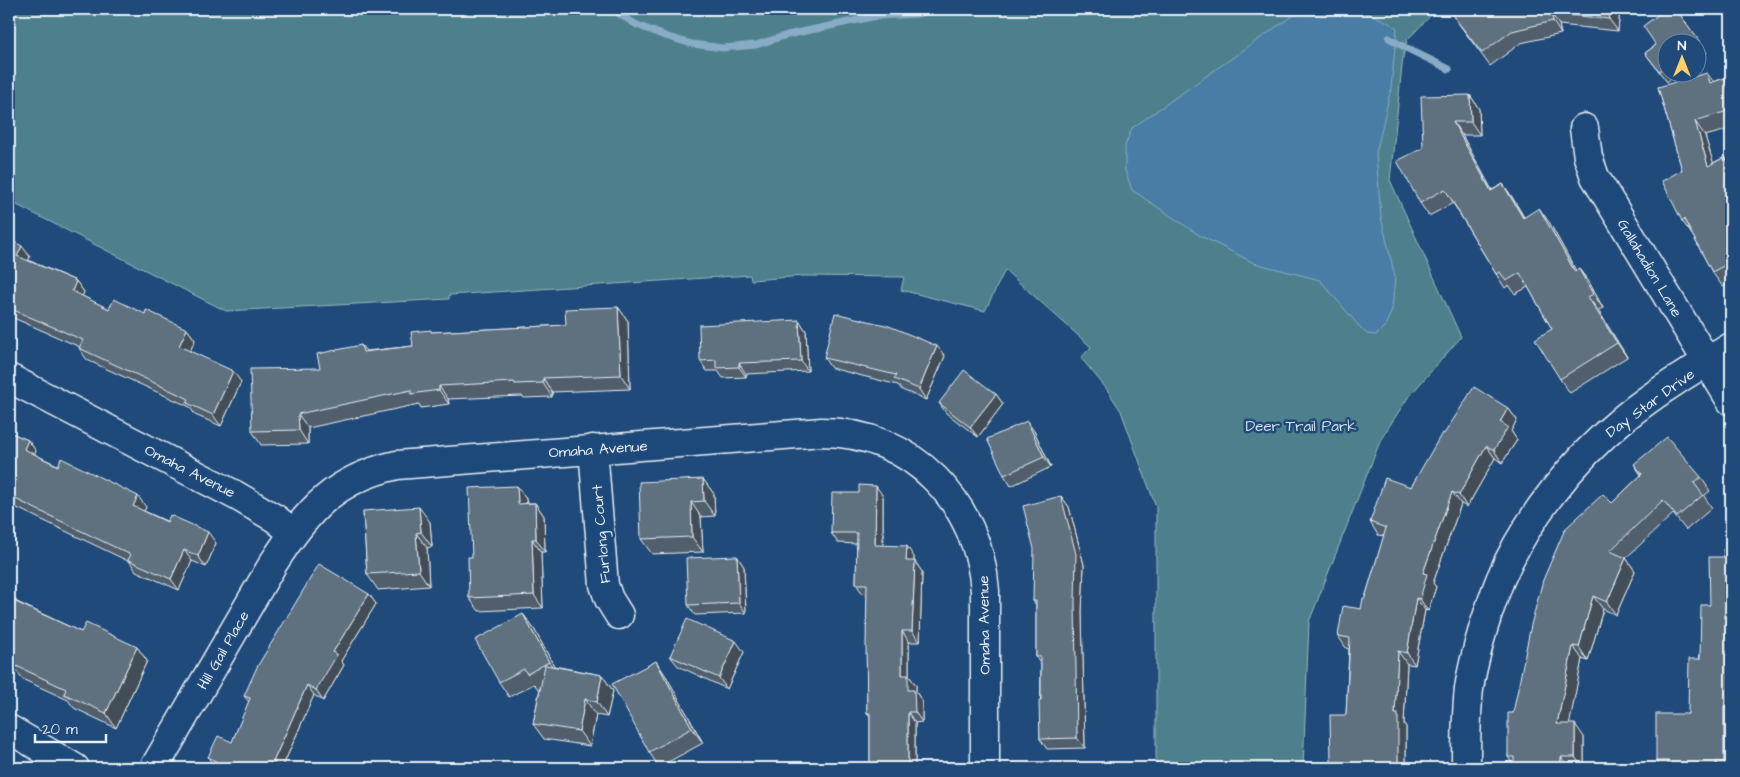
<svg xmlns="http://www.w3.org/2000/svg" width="1740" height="777" viewBox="0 0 1740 777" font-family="'Architects Daughter',sans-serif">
<rect width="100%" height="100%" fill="#1f4a7a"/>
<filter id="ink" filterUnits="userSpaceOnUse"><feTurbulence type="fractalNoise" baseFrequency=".02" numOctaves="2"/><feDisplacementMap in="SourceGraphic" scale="10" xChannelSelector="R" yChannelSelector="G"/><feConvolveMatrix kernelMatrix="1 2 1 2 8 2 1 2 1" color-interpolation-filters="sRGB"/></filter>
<g filter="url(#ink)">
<path fill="#4d808c" stroke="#9ab8c2" d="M9 9H1437L1407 40 1403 57 1390 180 1461 337 1407 399 1381 439 1309 622 1303 768H1156V507L1121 411 1106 388 1081 358 1091 347 1005 270 985 311 901 290 904 277 804 276 751 280 750 275 449 295V299L226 311 9 201Z"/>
<path fill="#487da5" stroke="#88abc6" d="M1325 9C1355 10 1372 11 1397 28L1391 88 1376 154 1381 217 1395 277 1392 310 1385 326 1376 335 1367 334 1359 326 1320 280 1254 263 1199 235 1132 190 1125 170V146L1132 128 1292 16Z"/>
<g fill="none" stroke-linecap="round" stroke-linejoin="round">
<path stroke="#88abc6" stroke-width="7" d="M611 9 637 25 665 36 692 44 723 48 756 45 787 35 877 16 918 14 935 9
M1389 38 1406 48 1449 69"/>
<g stroke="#e8f1f8" stroke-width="31">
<path id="street" d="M1584 128 1588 157 1595 177 1731 401
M9 378 237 496 276 519 293 533
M593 449 604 585 609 599 619 615
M9 729 75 768
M154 768 274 562C308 510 334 479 397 465L822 432C912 432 979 503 985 591V768
M1466 768C1466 742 1466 715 1469 689 1472 668 1478 646 1484 626 1489 611 1494 595 1500 580 1525 520 1574 459 1624 418 1657 391 1694 369 1731 347"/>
</g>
<use href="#street" stroke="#1f4a7a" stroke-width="28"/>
</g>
<path fill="#515f6d" stroke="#e8f1f8" d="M1620 9 1618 31 1559 25 1561 34 1521 43 1490 66 1450 12Z
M1676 9 1707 53 1698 60V42H1668V72H1680L1667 82 1645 53 1656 45Z
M1725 78 1731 87V129L1705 136 1713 163 1725 157 1731 166V282L1723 287 1712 272 1693 236 1682 221V170L1658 87 1713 82Z
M1470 95 1479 109 1480 135H1462L1492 190 1503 184 1512 197 1524 217 1549 222 1576 271 1579 269 1589 282 1603 308 1598 310 1627 357 1570 393 1560 379 1552 329 1528 287 1515 294 1509 285 1505 288 1496 274 1453 203 1429 216 1420 203 1423 148Z
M9 239 30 257 28 260 76 281 84 292 82 296 109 309 145 314 187 329 195 340 190 351 241 382 221 426 195 415 190 407 87 360 79 348 80 347 9 316Z
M618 307 628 321 630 389 552 392V397L524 398 522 396 448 399 449 404 421 408 419 404 308 428V444L261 445 252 431 320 368 361 345 366 351 413 346 433 332 566 325Z
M799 320 806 331 808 371 746 374V377L723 378 718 371H707L700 361Z
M945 356 926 400 902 390 898 385 831 368 824 358Z
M996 394 1003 404 978 437 946 413 939 403Z
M1508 408 1517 420 1511 431 1517 440 1502 463 1495 458 1467 507 1461 504 1433 583 1436 587 1428 611 1425 610 1415 665 1407 664 1404 724 1406 727V768H1335L1331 762 1346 715 1349 649 1346 648 1338 636 1361 609 1365 598 1384 536 1378 535 1370 522 1411 487 1444 434Z
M1034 431 1051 467 1011 486 1004 475Z
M9 432 28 440 36 451 34 454 146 507 144 511 216 543 206 567 192 561 179 590 136 571 130 562 13 506 10 514 9 513Z
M1634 464 1701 477 1710 491 1704 496 1712 508 1686 530 1673 514 1626 558 1635 571 1616 615 1603 609 1588 661 1582 659 1569 724 1584 737V768H1514V766L1508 757 1513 713 1612 503 1641 475Z
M703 479 714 494 715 516 701 517 703 552 652 554 641 539Z
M517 486 526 499 527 503H535L544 516 545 552H541L543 608 479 611 469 598 472 557Z
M883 496V546L914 557V561L922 572 920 642H909V676L916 685V692L922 701V722L915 723V768H871L870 766V716L867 713V595L863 594 856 584 857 544 838 543 831 533Z
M1061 496 1069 507 1084 565 1082 612 1085 748 1047 749 1040 739 1041 665 1036 657V605L1033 601Z
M363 511 430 522 432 547 427 548 429 586 378 590 367 574Z
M1731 549V768H1661L1656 761 1688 714 1710 605Z
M737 556 744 567 746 613 695 615 688 605Z
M9 592 17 602 81 632 137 647 147 661 116 728 74 708 68 700 22 679 12 664 9 663Z
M369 594 376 604 341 661 344 665 323 701 314 695 282 768H215L208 757 232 742 249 702 244 696Z
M523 614 534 629 554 666 602 675 613 691 607 717 596 715 590 746 544 739 533 724 540 688 538 689 534 684 509 697 499 682Z
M744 652 727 689 678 666 670 656Z
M666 676 703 743 659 767 649 752Z"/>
<path fill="#424e59" stroke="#e8f1f8" d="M1610 9H1620L1618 31 1609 19Z
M1551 13 1559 25 1561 34 1553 21Z
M1707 73 1718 88 1710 83Z
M1725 78 1731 87V98Z
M1470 95 1479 109 1480 135 1471 122Z
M1695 121 1705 136 1719 181 1708 166Z
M1453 122 1462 135 1500 205 1491 191Z
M1503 184 1512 197 1532 231 1523 218Z
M1539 208 1549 222 1584 285 1575 272Z
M22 246 30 257 25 267 17 256Z
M1579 269 1589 282 1603 308 1593 294Z
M76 281 84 292 80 302 72 291Z
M1588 297 1598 310 1627 357 1617 343Z
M618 307 628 321 630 389 621 375Z
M799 320 806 331 808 371 801 361Z
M187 329 195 340 187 358 179 346Z
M937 346 945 356 926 400 919 389Z
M739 363 746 374V377L739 367Z
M233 371 241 382 221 426 213 415Z
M543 378 552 392V397L543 383Z
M439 386 448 399 449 404 439 390Z
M996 394 1003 404 978 437 970 427Z
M1508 408 1517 420 1511 431 1517 440 1502 463 1494 450 1500 422Z
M298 414 308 428V444L299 430Z
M1027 421 1034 431 1051 467 1044 457Z
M28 440 36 451 32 461 24 449Z
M1486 446 1495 458 1467 507 1459 495Z
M703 479 714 494 715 516 704 501Z
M517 486 526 499 527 517 518 504Z
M876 486 883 496V556L875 545Z
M1452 492 1461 504 1433 583 1436 587 1428 611 1420 599 1423 573Z
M138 496 146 507 141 518 133 506Z
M1061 496 1069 507 1084 565 1082 612 1085 748 1077 738Z
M9 500 13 506 10 514 9 512Z
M691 502 701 517 703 552 692 537Z
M535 503 544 516 545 552 536 539Z
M419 507 430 522 432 547 421 532Z
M208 532 216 543 206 567 198 556Z
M416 533 427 548 429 586 419 571Z
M532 539 541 552 543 608 534 595Z
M907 546 914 557V572L906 561Z
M184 550 192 561 179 590 171 579Z
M737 556 744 567 746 613 739 603Z
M1626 558 1635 571 1616 615 1607 602Z
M915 561 922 572 920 642 912 631Z
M10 592 20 606 9 600V594Z
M369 594 376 604 341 661 344 665 323 701 316 690 333 652Z
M1593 596 1603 609 1588 661 1579 647Z
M1416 598 1425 610 1415 665 1407 653Z
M523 614 534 629 560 677 549 662Z
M902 631 909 642V676L916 685V692L922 701V722L915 712 908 690 902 675Z
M736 641 744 652 727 689 719 678Z
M1573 646 1582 659 1567 737 1557 724Z
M137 647 147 661 116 728 106 713Z
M1398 651 1407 664 1404 724 1406 727V768H1403L1398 762 1395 714Z
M656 661 666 676 703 743 692 728Z
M602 675 613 691 607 717 597 702Z
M307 685 314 695 282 768H272L273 762Z
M585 699 596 715 590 746 579 731Z
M1724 706 1731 715V768H1728L1724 762Z
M908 712 915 723V768H909L908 766Z
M1575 724 1584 737V768H1583L1575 757Z
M1561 757 1569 768H1561Z
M1397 762 1401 768H1397Z
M1716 762 1721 768H1716Z"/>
<path fill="#5e6f7f" stroke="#e8f1f8" d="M1454 9H1610L1609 19 1551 13 1553 21 1512 31 1482 53 1450 12Z
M1666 9H1676L1700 42 1698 44V42H1668V65L1659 71 1645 53 1656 45 1643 26Z
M1707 73 1710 83 1725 78 1731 98V110L1695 121 1708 166 1725 157 1731 168V262L1712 272 1684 219 1682 221 1662 181 1682 170 1658 87Z
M1470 95 1471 122H1453L1491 191 1503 184 1523 218 1539 208 1575 272 1579 269 1593 294 1588 297 1617 343 1560 379 1535 339 1552 329 1520 273 1506 281 1500 272 1496 274 1445 189 1420 203 1397 161 1423 148 1421 96Z
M9 239 22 246 17 256 76 281 72 291 109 309 114 299 145 314 146 310 187 329 179 346 233 371 213 415 187 403 189 399 79 348 83 340 9 308Z
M618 307 621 375 543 378V383L515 384 514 382 439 386V390L411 394V390L298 414 299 430 252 431 250 369 320 368 317 354 361 345 363 352 413 346 411 332 431 330V332L566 325 565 309Z
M835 313 889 326 937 346 919 389 894 379 896 375 824 358Z
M799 320 801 361 739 363V367L716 368V360L700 361 699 325Z
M964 370 996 394 970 427 939 403Z
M1474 387 1508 408 1500 422 1508 427 1494 450 1486 446 1459 495 1452 492 1423 573 1427 574 1420 599 1416 598 1407 653 1398 651 1395 714H1398V762H1397V768H1345V762H1331L1330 715H1346L1350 638 1338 636 1343 606 1361 609 1363 598H1365L1386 528 1370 522 1385 478 1411 487 1442 433 1444 434Z
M1027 421 1044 457 1004 475 987 439Z
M9 432 28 440 24 449 58 466 61 458 138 496 133 506 167 522 170 515 208 532 198 556 184 550 171 579 128 560 131 555 9 496Z
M1667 437 1701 477 1694 483 1703 495 1677 517 1663 500 1610 551 1626 558 1607 602 1593 596 1579 647 1573 646 1557 724H1575V757H1561V768H1514V757H1508V713H1513L1531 625 1543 580 1565 529 1603 494 1612 503 1642 474 1634 464Z
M703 479 704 501 691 502 692 537 641 539 639 482Z
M859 485 876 486 875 545 907 546 906 561H915L912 631H902V675H908V690H914L915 712H908V766H870V713H867L866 644 867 584H856L857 533H831L832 493H859Z
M517 486 518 504 535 503 536 539H532L534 595 469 598 468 557H472L469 488Z
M1061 496 1076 554 1075 602 1077 738 1040 739 1039 700H1041V657H1036V601H1033L1034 549 1023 506Z
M419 507 421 532 416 533 419 571 367 574 363 511Z
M1723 549H1731V706H1724V762H1716V768H1668V761H1656V714H1688L1689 659H1700L1701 605H1710L1709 557H1724Z
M737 556 739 603 688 605 686 558Z
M319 564 369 594 333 652 337 655 316 690 307 685 273 762H275L272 768H216L219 763 208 757 218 736 232 742 250 698 244 696 257 667Z
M9 599 81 632 86 623 137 647 106 713 64 694 66 689 12 664 15 656 9 653Z
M523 614 549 662 527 674 524 669 499 682 475 640Z
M687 619 736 641 719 678 670 656Z
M656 661 692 728 649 752 612 684Z
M545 665 602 675 597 702 585 699 579 731 533 724Z"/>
</g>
<g text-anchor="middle" stroke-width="5" stroke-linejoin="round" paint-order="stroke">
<g font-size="15" fill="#e8f1f8" stroke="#1f4a7a">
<text transform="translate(1650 268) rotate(59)" y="5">Gallahadion Lane</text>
<text transform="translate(1650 403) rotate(-36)" y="5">Day Star Drive</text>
<text transform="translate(598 449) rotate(-4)" y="5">Omaha Avenue</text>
<text transform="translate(190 471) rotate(27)" y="5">Omaha Avenue</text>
<text transform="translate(601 534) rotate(-95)" y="5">Furlong Court</text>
<text transform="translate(984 625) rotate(-91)" y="5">Omaha Avenue</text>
<text transform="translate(223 650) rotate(-60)" y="5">Hill Gail Place</text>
</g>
<g font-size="15" fill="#d1e0e8" stroke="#1f4a7a">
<text x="1301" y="431">Deer Trail Park</text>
</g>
</g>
<rect width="1740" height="777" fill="none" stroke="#1f4a7a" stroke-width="30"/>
<rect x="15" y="15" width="1710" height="747" fill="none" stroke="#e8f1f8" stroke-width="2" filter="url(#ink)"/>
<g transform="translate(1682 58)"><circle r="24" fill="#1f4a7a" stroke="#6f8dac"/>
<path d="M0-4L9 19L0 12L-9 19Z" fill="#ffd166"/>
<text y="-8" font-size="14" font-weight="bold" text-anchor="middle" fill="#e8f1f8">N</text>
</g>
<path d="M35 734v8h71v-8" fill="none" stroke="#e8f1f8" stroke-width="2.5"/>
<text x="42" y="734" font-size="15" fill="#e8f1f8" stroke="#1f4a7a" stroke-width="4" paint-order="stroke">20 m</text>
</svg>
